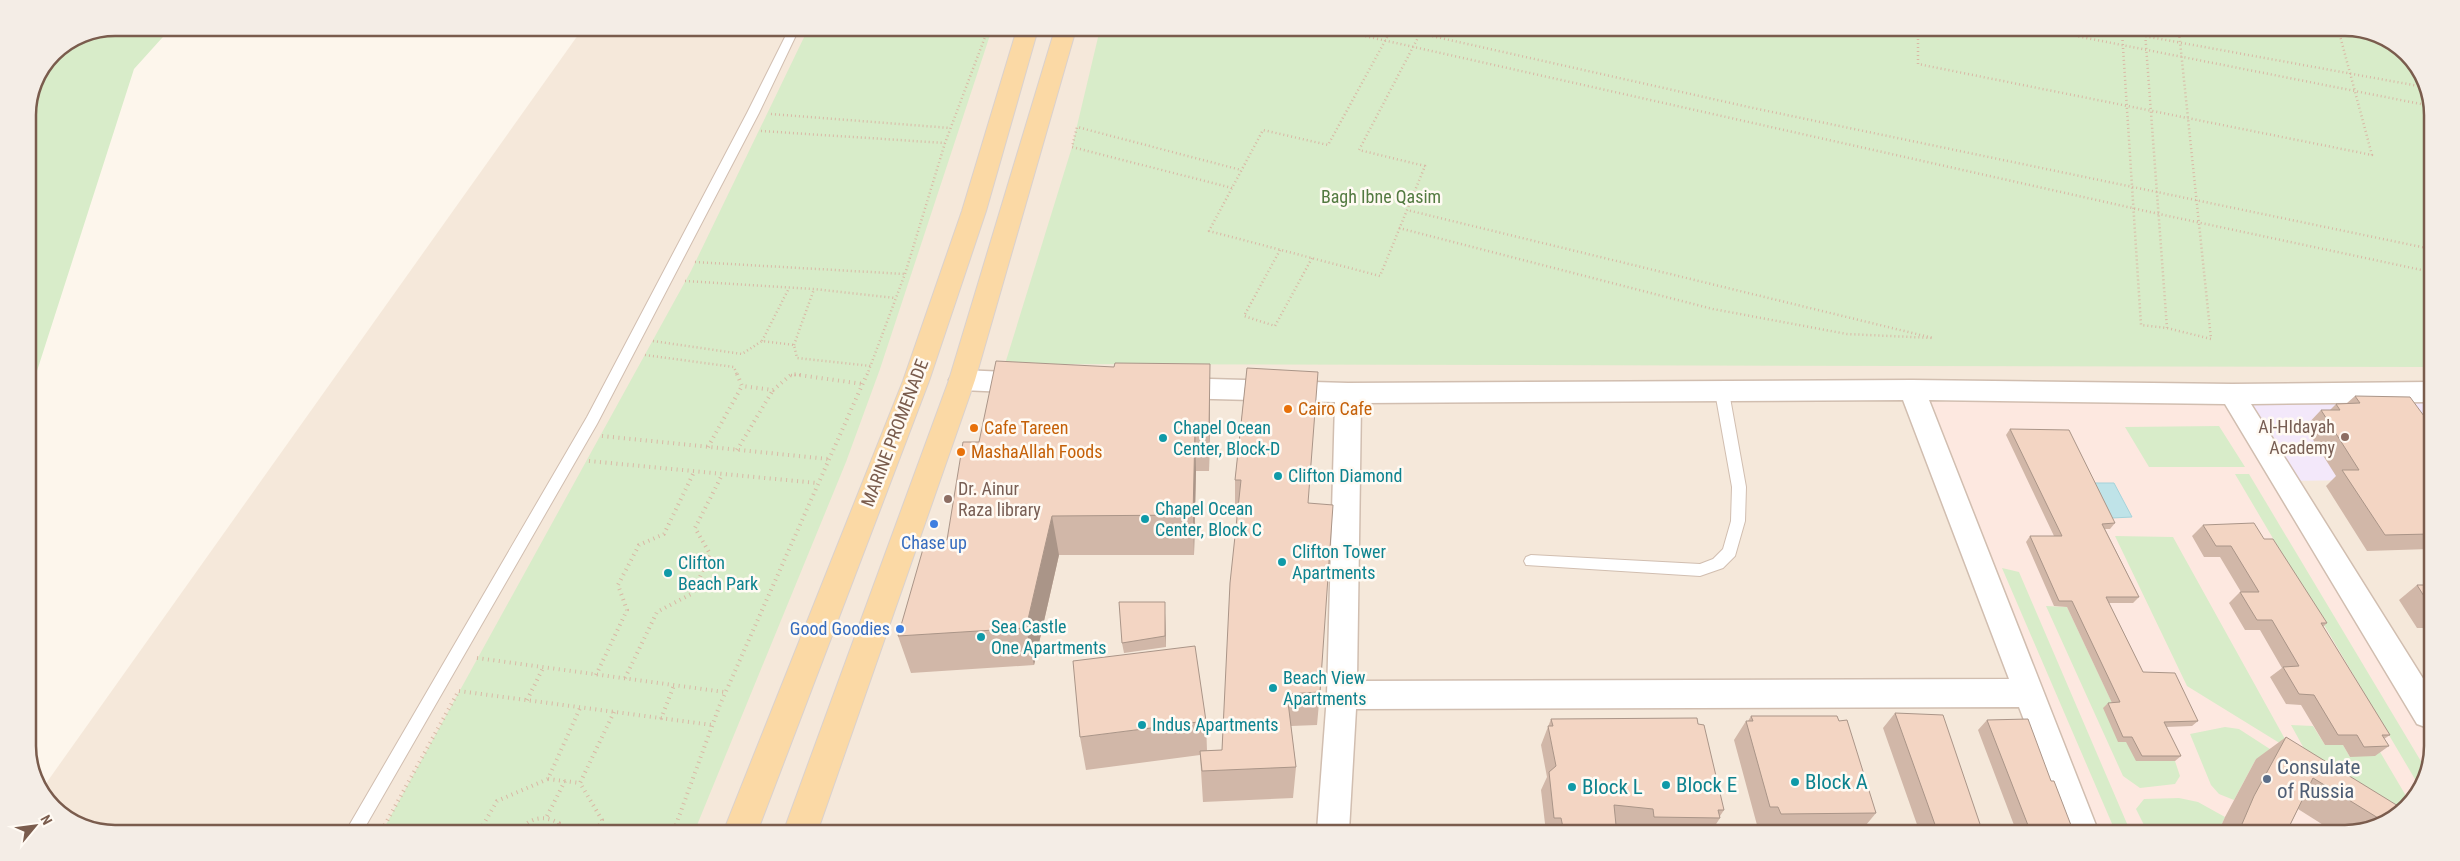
<svg xmlns="http://www.w3.org/2000/svg" width="2460" height="861" viewBox="0 0 2460 861" font-family="'Roboto Condensed',sans-serif">
<rect width="100%" height="100%" fill="#fdf6ec"/>
<path fill="#f5e8da" d="M583 28 2373 32 2414 62 2432 109 2428 774 2345 833 87 829 46 799 42 789Z"/>
<path fill="#fde8e0" d="M1910 391 2233 396 2428 714V774L2398 816 2345 833H2084Z"/>
<path fill="#f3e8fa" d="M2430 392V479L2286 481 2233 396Z"/>
<path fill="#d8ecc9" d="M115 28H171L134 69 28 399V110L53 53 82 34Z
M808 29H992L880 369 846 462 695 830H383L691 271Z
M1100 29 2373 32 2414 62 2432 109 2431 367 1005 364 1072 147Z
M2219 426 2245 467H2149L2125 427Z
M2235 474H2249L2428 773 2419 786Z
M2115 536 2173 537 2291 750 2187 686Z
M2002 568 2019 572 2131 833H2116Z
M2046 606 2067 607 2114 707 2126 742 2175 761 2180 776 2175 784 2140 788 2123 776Z
M2291 725 2313 726 2325 745H2343L2350 757 2376 745 2409 801 2398 816 2312 763Z
M2225 727 2239 729 2381 821 2256 759 2234 800 2219 794 2211 785 2190 734Z
M2179 798 2198 802 2225 817 2218 833H2148L2136 809 2144 799Z"/>
<path fill="#bfe3e8" stroke="#a5d3da" d="M2094 483H2114L2132 517 2112 518Z"/>
<g fill="none" stroke-linecap="round" stroke-linejoin="round">
<g stroke="#d1beb0" stroke-width="2">
<path id="lane" d="M789 29H799L759 113 597 424 364 829H347L587 417 747 113Z
M1722 387 1729 392 1746 487 1745 521 1735 556 1723 568 1700 576 1526 565 1524 561 1526 557 1531 555 1700 564 1713 559 1723 549 1731 521 1732 487 1715 392Z"/>
</g>
<g stroke="#d1beb0" stroke-width="3">
<path id="street" d="M962 370 1027 373 1036 376 1040 383 1036 390 1027 393 962 390 953 387 949 380 953 373Z
M1174 378 1348 383 1912 380 2232 384 2430 382V402L2251 404 2429 688 2428 728 2417 724 2225 404 1929 400 2099 833H2067L2019 707 1356 709 1349 831H1317L1327 695 1335 402 1174 398 1165 395 1161 388 1165 381ZM1903 400 2009 679 1357 681 1361 403Z"/>
</g>
<g stroke="#dad1cd" stroke-width="2">
<path id="primary" d="M1017 29H1038L986 211 929 381 758 830H724L903 381 962 211Z
M1055 29H1076L975 380 818 830H784L949 380Z"/>
</g>
<path stroke="#d9b8a5" stroke-width="2.5" stroke-dasharray="1 3" stroke-linecap="butt" d="M1338 30 2159 214 2431 272
M1391 30 1328 145 1263 130 1209 231 1380 276 1425 166 1359 150 1422 30
M1405 30 1753 108 2431 249
M1918 31V64L2372 155 2339 32
M2051 31 2431 106
M2122 32 2141 325 2167 328 2211 339 2179 32
M2122 32 2424 87
M2145 32 2167 328
M771 114 950 128
M761 131 945 143
M1232 188 1072 147 1077 127 1241 170
M1399 228 1713 309 1847 334 1933 338 1407 210
M1280 250 1244 316 1275 326 1312 258
M695 262 905 274
M685 281 814 289 895 298
M653 341 742 354 762 341 794 345 797 358 871 366
M762 341 789 288
M794 345 814 289
M645 355 734 367 737 375
M791 375H800
M867 375 905 274 945 143 988 29"/>
<path stroke="#d9b8a5" stroke-width="4" stroke-dasharray="1 4.5" stroke-linecap="butt" d="M737 374 742 386 773 390 792 374 863 384
M602 436 828 459
M708 447 742 386
M737 450 773 390
M589 461 817 483
M477 658 724 692
M596 675 627 610 618 585 639 545 664 534 694 472
M625 678 657 612 693 593 710 554 695 528 722 475
M459 691 712 725
M527 700 543 668
M661 719 674 685
M548 779 580 783
M547 816 565 781
M481 828 490 830
M382 830 458 692
M480 830 497 801 548 779 580 708
M519 830C532 817 543 815 559 823V830
M597 830 602 820 580 783 614 712
M674 830 719 707 867 374"/>
<use href="#lane" fill="#fff" fill-rule="evenodd"/>
<use href="#street" fill="#fff" fill-rule="evenodd"/>
<use href="#primary" fill="#fbd9a5" fill-rule="evenodd"/>
</g>
<path fill="#d1b7a8" d="M1114 367 1210 405 1209 471H1196L1194 555H1059L1034 665 911 673 898 636 947 540 979 442Z
M1247 368 1308 503 1320 692 1317 725 1291 726 1296 767 1293 798 1203 802 1200 755 1086 770 1080 737 1206 721 1207 751 1222 750 1237 517 1235 516V480Z
M2355 396 2424 416H2430L2429 549 2367 551 2326 486 2336 476 2305 427 2321 410H2330L2336 404 2347 403Z
M2010 429 2115 523 2110 529H2105L2139 597 2133 603H2109L2143 672 2198 721 2192 726 2166 727 2181 756 2175 761H2136L2126 742H2118L2103 708 2108 703H2112L2067 607 2054 606 2026 542 2030 536H2054L2006 435Z
M2203 525 2264 539 2327 623 2323 627 2390 735 2384 739 2389 746 2375 756 2350 757 2343 745H2325L2301 705 2286 704 2270 677 2282 668 2260 630H2245L2229 603 2240 592H2241L2220 557H2204L2192 536Z
M2417 585H2429V628H2417L2399 600Z
M1165 613 1166 647 1124 653 1122 643Z
M1895 713 1983 833H1920L1883 728Z
M1751 716 1876 813 1861 831 1767 832 1765 825H1757L1734 740 1746 721H1748Z
M1551 719 1698 724 1724 810 1720 816V818L1711 832H1643L1642 827 1616 824 1612 832H1546L1541 790 1547 777 1541 745Z
M1987 720 2051 781 2074 833H2017L1978 730Z
M2286 737 2398 816 2345 834 2336 833 2298 809 2286 833H2287H2218L2225 817 2256 759Z"/>
<path fill="#aa9588" d="M1210 364V405L1209 471V430Z
M1195 430 1196 471 1194 555 1193 515Z
M1052 516 1059 555 1034 665 1026 628Z
M1165 602V613L1166 647 1165 636Z"/>
<path fill="#f3d5c3" stroke="#aa9588" d="M996 361 1114 367 1115 363 1210 364 1209 430H1195L1193 515 1052 516 1026 628 898 636 925 542 947 540 963 442H979Z
M1247 368 1318 372 1308 503 1333 505 1320 692 1287 694 1296 767 1202 771 1200 751 1222 750 1230 583 1241 480H1235Z
M2355 396 2410 397 2424 416H2430V534L2385 535 2342 470H2359L2321 410H2340L2336 404 2360 403Z
M2010 429 2069 430 2115 523 2102 524 2139 597H2106L2143 672 2175 673 2198 721 2164 722 2181 756H2142L2132 737H2123L2108 703 2120 702 2072 601H2059L2030 536H2062Z
M2254 523 2264 539H2273L2327 623H2321L2390 735H2382L2389 746 2364 747 2357 735H2338L2314 695 2299 694 2283 667 2299 666 2272 620H2257L2240 592H2259L2231 546H2216L2203 525Z
M2417 585H2429V604Z
M1119 602H1165V636L1122 643Z
M1195 646 1206 721 1080 737 1073 661Z
M1895 713 1943 715 1983 833H1938Z
M1751 716H1837L1839 721 1847 720 1876 813 1781 814 1778 807H1770L1746 721H1753Z
M1697 718 1698 724 1704 725 1724 810H1718L1720 818 1654 817 1653 809 1614 805 1616 825H1605L1606 832H1564L1561 818H1554L1549 772 1556 766 1548 726H1553L1551 719Z
M2028 719 2051 781H2054L2074 833H2031L1987 720Z
M2286 737 2403 809 2398 816 2383 821 2313 778 2286 833H2287H2243L2239 831 2254 796Z"/>
<g fill="#e8710a" stroke="#fffaf3" stroke-width="2">
<circle cx="1288" cy="409" r="5"/>
<circle cx="974" cy="428" r="5"/>
<circle cx="961" cy="452" r="5"/>
</g>
<g fill="#8d6e63" stroke="#fffaf3" stroke-width="2">
<circle cx="2345" cy="437" r="5"/>
<circle cx="948" cy="499" r="5"/>
</g>
<g fill="#0f9aa8" stroke="#fffaf3" stroke-width="2">
<circle cx="1163" cy="438" r="5"/>
<circle cx="1278" cy="476" r="5"/>
<circle cx="1145" cy="519" r="5"/>
<circle cx="1282" cy="562" r="5"/>
<circle cx="668" cy="573" r="5"/>
<circle cx="981" cy="637" r="5"/>
<circle cx="1273" cy="688" r="5"/>
<circle cx="1142" cy="725" r="5"/>
<circle cx="1795" cy="782" r="5"/>
<circle cx="1666" cy="785" r="5"/>
<circle cx="1572" cy="787" r="5"/>
</g>
<g fill="#3f7fe0" stroke="#fffaf3" stroke-width="2">
<circle cx="934" cy="524" r="5"/>
<circle cx="900" cy="629" r="5"/>
</g>
<circle fill="#5c6f8a" stroke="#fffaf3" stroke-width="2" cx="2267" cy="779" r="5"/>
<g text-anchor="middle" stroke-width="5" stroke-linejoin="round" paint-order="stroke">
<g font-size="18" fill="#537a41" stroke="#fffaf3">
<text x="1381" y="203">Bagh Ibne Qasim</text>
</g>
<g font-size="18" fill="#c56008" stroke="#fffaf3" text-anchor="start">
<text x="1298" y="415">Cairo Cafe</text>
<text x="984" y="434">Cafe Tareen</text>
<text x="971" y="458">MashaAllah Foods</text>
</g>
<g font-size="18" fill="#785e54" stroke="#fffaf3" text-anchor="end">
<text x="2335" y="433">Al-HIdayah<tspan x="2335" dy="21">Academy</tspan></text>
<text x="958" y="495" text-anchor="start">Dr. Ainur<tspan x="958" dy="21">Raza library</tspan></text>
</g>
<g font-size="18" fill="#0d838f" stroke="#fffaf3" text-anchor="start">
<text x="1173" y="434">Chapel Ocean<tspan x="1173" dy="21">Center, Block-D</tspan></text>
<text x="1288" y="482">Clifton Diamond</text>
<text x="1155" y="515">Chapel Ocean<tspan x="1155" dy="21">Center, Block C</tspan></text>
<text x="1292" y="558">Clifton Tower<tspan x="1292" dy="21">Apartments</tspan></text>
<text x="678" y="569">Clifton<tspan x="678" dy="21">Beach Park</tspan></text>
<text x="991" y="633">Sea Castle<tspan x="991" dy="21">One Apartments</tspan></text>
<text x="1283" y="684">Beach View<tspan x="1283" dy="21">Apartments</tspan></text>
<text x="1152" y="731">Indus Apartments</text>
</g>
<g font-size="18" fill="#7a5c4d" stroke="#fffaf3">
<text transform="translate(895 433) rotate(-69)" y="6">MARINE PROMENADE</text>
</g>
<g font-size="18" fill="#366cbe" stroke="#fffaf3">
<text x="934" y="549">Chase up</text>
<text x="890" y="635" text-anchor="end">Good Goodies</text>
</g>
<g font-size="21" fill="#4e5e75" stroke="#fffaf3" text-anchor="start">
<text x="2277" y="774">Consulate<tspan x="2277" dy="24">of Russia</tspan></text>
</g>
<g font-size="21" fill="#0d838f" stroke="#fffaf3" text-anchor="start">
<text x="1805" y="789">Block A</text>
<text x="1676" y="792">Block E</text>
<text x="1582" y="794">Block L</text>
</g>
</g>
<path d="M0 0H2460V861H0ZM115 36H2345A79 79 0 0 1 2424 115V746A79 79 0 0 1 2345 825H115A79 79 0 0 1 36 746V115A79 79 0 0 1 115 36Z" fill="#f4ede6" fill-rule="evenodd"/>
<path fill="none" stroke="#7a5c4d" stroke-width="2.5" d="M115 36H2345A79 79 0 0 1 2424 115V746A79 79 0 0 1 2345 825H115A79 79 0 0 1 36 746V115A79 79 0 0 1 115 36Z"/>
<g transform="translate(35 826) rotate(61)" stroke="#fffaf3" stroke-width="4" paint-order="stroke">
<path d="M0-4L9 19L0 12L-9 19Z" fill="#7a5c4d"/>
<text y="-8" font-size="14" font-weight="bold" text-anchor="middle" fill="#7a5c4d">N</text>
</g>
</svg>
